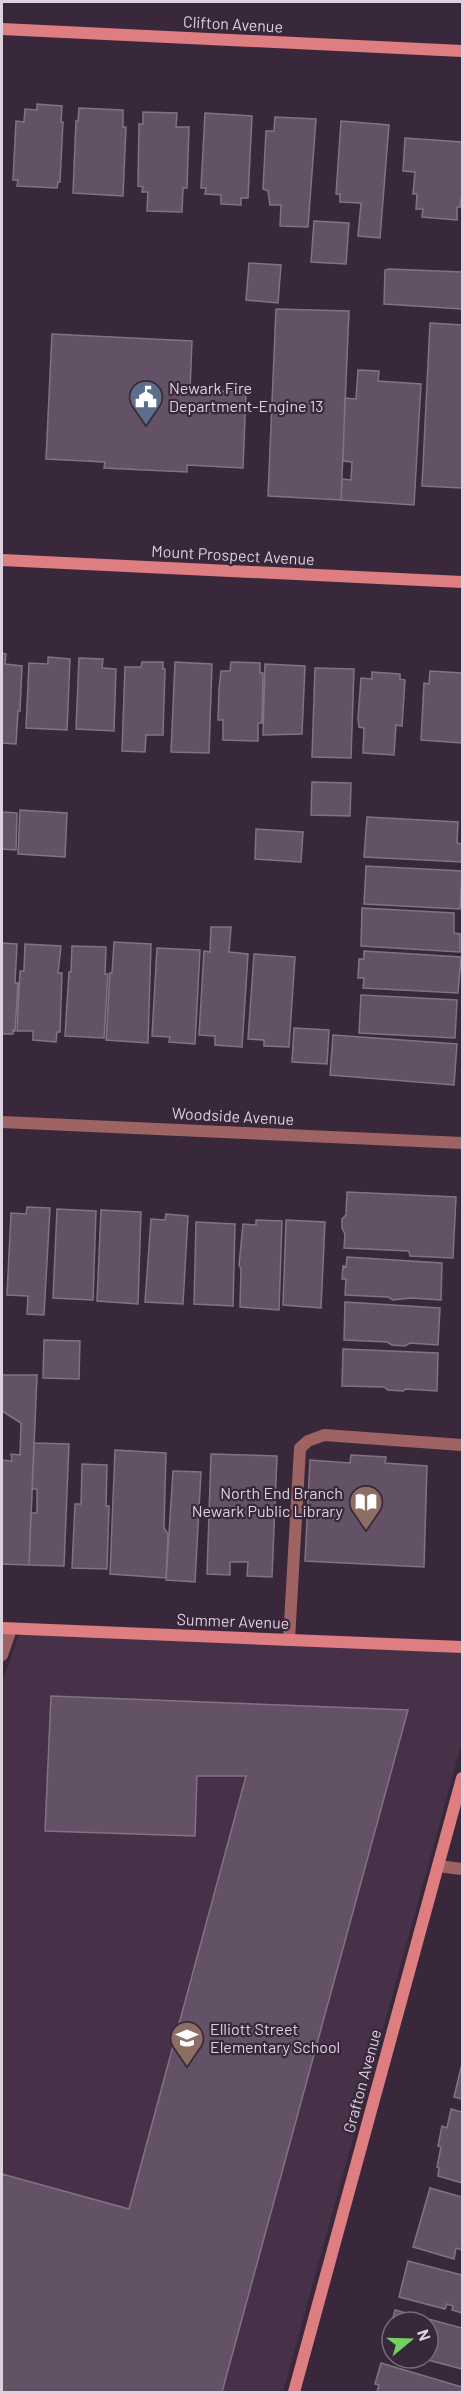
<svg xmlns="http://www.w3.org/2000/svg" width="464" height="2394" viewBox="0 0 464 2394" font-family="Barlow,sans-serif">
<rect width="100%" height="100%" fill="#39283b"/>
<path fill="#463148" d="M21 1629 462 1647V1742L283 2392H2V1683Z"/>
<path fill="#635165" stroke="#847186" stroke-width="1.5" d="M37 104 62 106 61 122H63L60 182H58L57 188 17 186 18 180H13L16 121 24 122 25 109 37 110Z
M79 108 123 110V127H126L123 196 73 193 76 121H78Z
M143 112 177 113 176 127H189L187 188H183L182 212 147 211 148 192H142L143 187 138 186 139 124H143Z
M205 113 252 116 248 198H241V205L221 204V195L205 194 206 188H201Z
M275 117 316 119 308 227 280 226 281 205H270L268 191 263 189 266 131H274Z
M341 121 389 125 380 238 358 236 361 203 340 202V194H336Z
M405 138 462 142V198H461L460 207H457V220L422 217 423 209H416L417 194H413L415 172 403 171Z
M314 221 349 223 346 264 311 262Z
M249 263 281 265 278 303 246 300Z
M389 269 462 272V309L384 304 385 270Z
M276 309 349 311 341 500 268 496Z
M430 323 462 325V488L422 486Z
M52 334 192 341 190 390 246 392 243 468 187 465V472L104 468 105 462 46 459Z
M358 370 379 371 378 381 421 384 414 505 341 500 342 479 351 480 352 462 343 461 345 398 356 399Z
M2 653 6 654 5 664 22 666 20 711H18L16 744 2 743Z
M48 657 70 659 67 730 26 728 29 663 48 664Z
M79 658 103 659 102 668 116 669 114 731 76 729Z
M142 662H163V669H165L163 735H146L145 752 122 751 125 667H141Z
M175 662 212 664 209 753 171 752Z
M231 662 260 663V673H263L262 723H258V741L223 740V720H218L219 689 221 671H230Z
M265 664 305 666 302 734 263 735Z
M315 668 354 669 351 758 312 757Z
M430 671 462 673V743L421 740 424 683 429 684Z
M372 672 400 674V679L405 680 402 726 396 725 394 755 363 753 364 728 359 727 358 718 361 678 372 679Z
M312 782 351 783 350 816 311 815Z
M20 810 67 813 65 857 18 854Z
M2 812 17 813 16 850 2 849Z
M367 817 458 822 457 843 462 844V862L364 857Z
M256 829 303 832 301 862 255 859Z
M366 866 462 871 460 909 364 904Z
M362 908 454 913V933L460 934V952L361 946Z
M211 927H231L229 952 248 954 242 1047 215 1045V1036L199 1035 204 951 210 952Z
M114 942 151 944 148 1043 106 1040 110 973H112Z
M2 943 17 944 15 983H18L15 1031 13 1030V1034H2Z
M25 944 61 946 58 973H62L60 1032H57L56 1042 33 1040V1031H17L20 971H24Z
M72 946 106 947 105 974H108L104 1038 65 1036 69 972H71Z
M157 948 200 950 195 1044 169 1042 170 1037 152 1036Z
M364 951 461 957 458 993 363 988 364 978H358L359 959H364Z
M254 954 295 957 289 1047 264 1046V1040L248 1039Z
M361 995 457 1000 455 1038 359 1033Z
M294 1028 329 1030 327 1064 292 1062Z
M333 1035 457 1044 454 1085 330 1075Z
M347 1192 456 1197 453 1258 410 1256 409 1251 344 1248 345 1234 342 1228V1219L346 1215Z
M27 1207 50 1208 44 1315 27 1314 28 1296 7 1295 11 1213 26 1214Z
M57 1209 96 1211 93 1300 53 1298Z
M101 1210 141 1212 138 1304 97 1301Z
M166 1214 188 1216 183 1304 145 1302 151 1219 165 1220Z
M256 1220 282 1221 279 1310 240 1307 241 1269 239 1265 243 1224 256 1225Z
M286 1220 325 1222 321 1308 283 1305Z
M196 1222 235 1224 233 1306 194 1304Z
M347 1257 442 1263 441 1300 411 1298 393 1300 388 1297 345 1295 346 1279H342L343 1266 346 1267Z
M345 1302 440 1308 438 1345 410 1343 405 1346 392 1345 387 1342 344 1340Z
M44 1340 80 1341 79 1379 43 1378Z
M343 1349 438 1353 437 1391 406 1389 403 1391 388 1390 384 1387 342 1386Z
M2 1375H37L29 1565 2 1564V1460L12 1461 11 1454 20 1455 21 1423 2 1411Z
M34 1443 69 1444 64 1566 29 1565 31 1513H37V1489H32Z
M115 1450 166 1453 164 1528 168 1534 166 1578 110 1574Z
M211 1454 277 1456 272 1577 247 1576 248 1562H230V1575L207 1574Z
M351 1455 386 1457 385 1463 427 1466 424 1567 305 1561 310 1460 350 1463Z
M82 1464 107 1465 106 1506H109L107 1569 72 1568 75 1504H81Z
M173 1471 201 1472 195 1582 166 1580Z
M51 1696 408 1710 222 2392H2V2174L129 2209 246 1776H197L195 1836 45 1831Z
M462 2064V2099L454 2097Z
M451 2109 462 2112V2183L438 2176 439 2168 437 2167 441 2147 438 2146 442 2126 447 2128Z
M430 2188 462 2197V2250L456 2248 454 2259 413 2247Z
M408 2261 462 2275V2313L452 2310 453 2306 447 2304 445 2309 399 2297Z
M395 2310 462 2328V2369L420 2358H428V2322H392V2351L385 2349Z
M381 2363 462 2387V2392H377L379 2385 375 2384Z"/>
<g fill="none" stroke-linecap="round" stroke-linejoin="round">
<path stroke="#a06363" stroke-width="12" d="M289 1640 300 1448 308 1441 324 1435 462 1445
M438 1866 462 1869"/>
<path stroke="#a06363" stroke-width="12" d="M2 1122 462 1143
M2 1655 11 1629"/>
<path stroke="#df7e80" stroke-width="12" d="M2 29 462 51
M2 560 462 582
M2 1628 462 1647
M294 2392 462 1778"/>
</g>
<defs>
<g id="civic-pin" transform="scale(1.725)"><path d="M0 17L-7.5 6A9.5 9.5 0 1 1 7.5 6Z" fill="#5c6f8a" stroke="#39283b"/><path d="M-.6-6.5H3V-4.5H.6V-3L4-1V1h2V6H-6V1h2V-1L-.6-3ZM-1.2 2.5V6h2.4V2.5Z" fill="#fff"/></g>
<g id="library-pin" transform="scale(1.725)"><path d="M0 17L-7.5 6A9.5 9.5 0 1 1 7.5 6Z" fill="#8d6e63" stroke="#39283b"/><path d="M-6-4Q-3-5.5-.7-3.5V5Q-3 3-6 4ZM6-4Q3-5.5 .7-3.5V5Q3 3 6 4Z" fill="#fff"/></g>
<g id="school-pin" transform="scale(1.725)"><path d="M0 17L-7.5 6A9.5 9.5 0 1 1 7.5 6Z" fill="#8d6e63" stroke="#39283b"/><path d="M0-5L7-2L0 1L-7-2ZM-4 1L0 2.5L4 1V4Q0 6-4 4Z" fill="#fff"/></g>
</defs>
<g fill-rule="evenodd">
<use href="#civic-pin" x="146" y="397"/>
<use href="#library-pin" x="366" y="1502"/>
<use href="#school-pin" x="187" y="2038"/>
</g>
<g text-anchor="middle" stroke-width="4.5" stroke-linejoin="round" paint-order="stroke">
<g font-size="16" fill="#dcd1dd" stroke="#39283b">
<text transform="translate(233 24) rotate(3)" y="6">Clifton Avenue</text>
<text transform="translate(233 555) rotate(3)" y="6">Mount Prospect Avenue</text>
<text transform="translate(233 1116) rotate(3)" y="6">Woodside Avenue</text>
<text transform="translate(233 1621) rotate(2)" y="6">Summer Avenue</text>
<text transform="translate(362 2081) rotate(-75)" y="6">Grafton Avenue</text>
</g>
<g font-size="16" fill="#dcd1dd" stroke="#39283b" text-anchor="start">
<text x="169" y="394">Newark Fire<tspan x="169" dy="18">Department-Engine 13</tspan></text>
<text x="343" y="1499" text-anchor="end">North End Branch<tspan x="343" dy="18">Newark Public Library</tspan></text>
<text x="210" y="2035">Elliott Street<tspan x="210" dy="18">Elementary School</tspan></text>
</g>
</g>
<rect width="464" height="2394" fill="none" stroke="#dcd1dd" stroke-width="6"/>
<g transform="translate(410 2340) rotate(71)"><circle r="28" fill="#39283b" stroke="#7a6c7c" stroke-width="1.5"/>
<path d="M0-4.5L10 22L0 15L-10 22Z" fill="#72d25d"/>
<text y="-9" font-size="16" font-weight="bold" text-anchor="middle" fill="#dcd1dd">N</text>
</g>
</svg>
